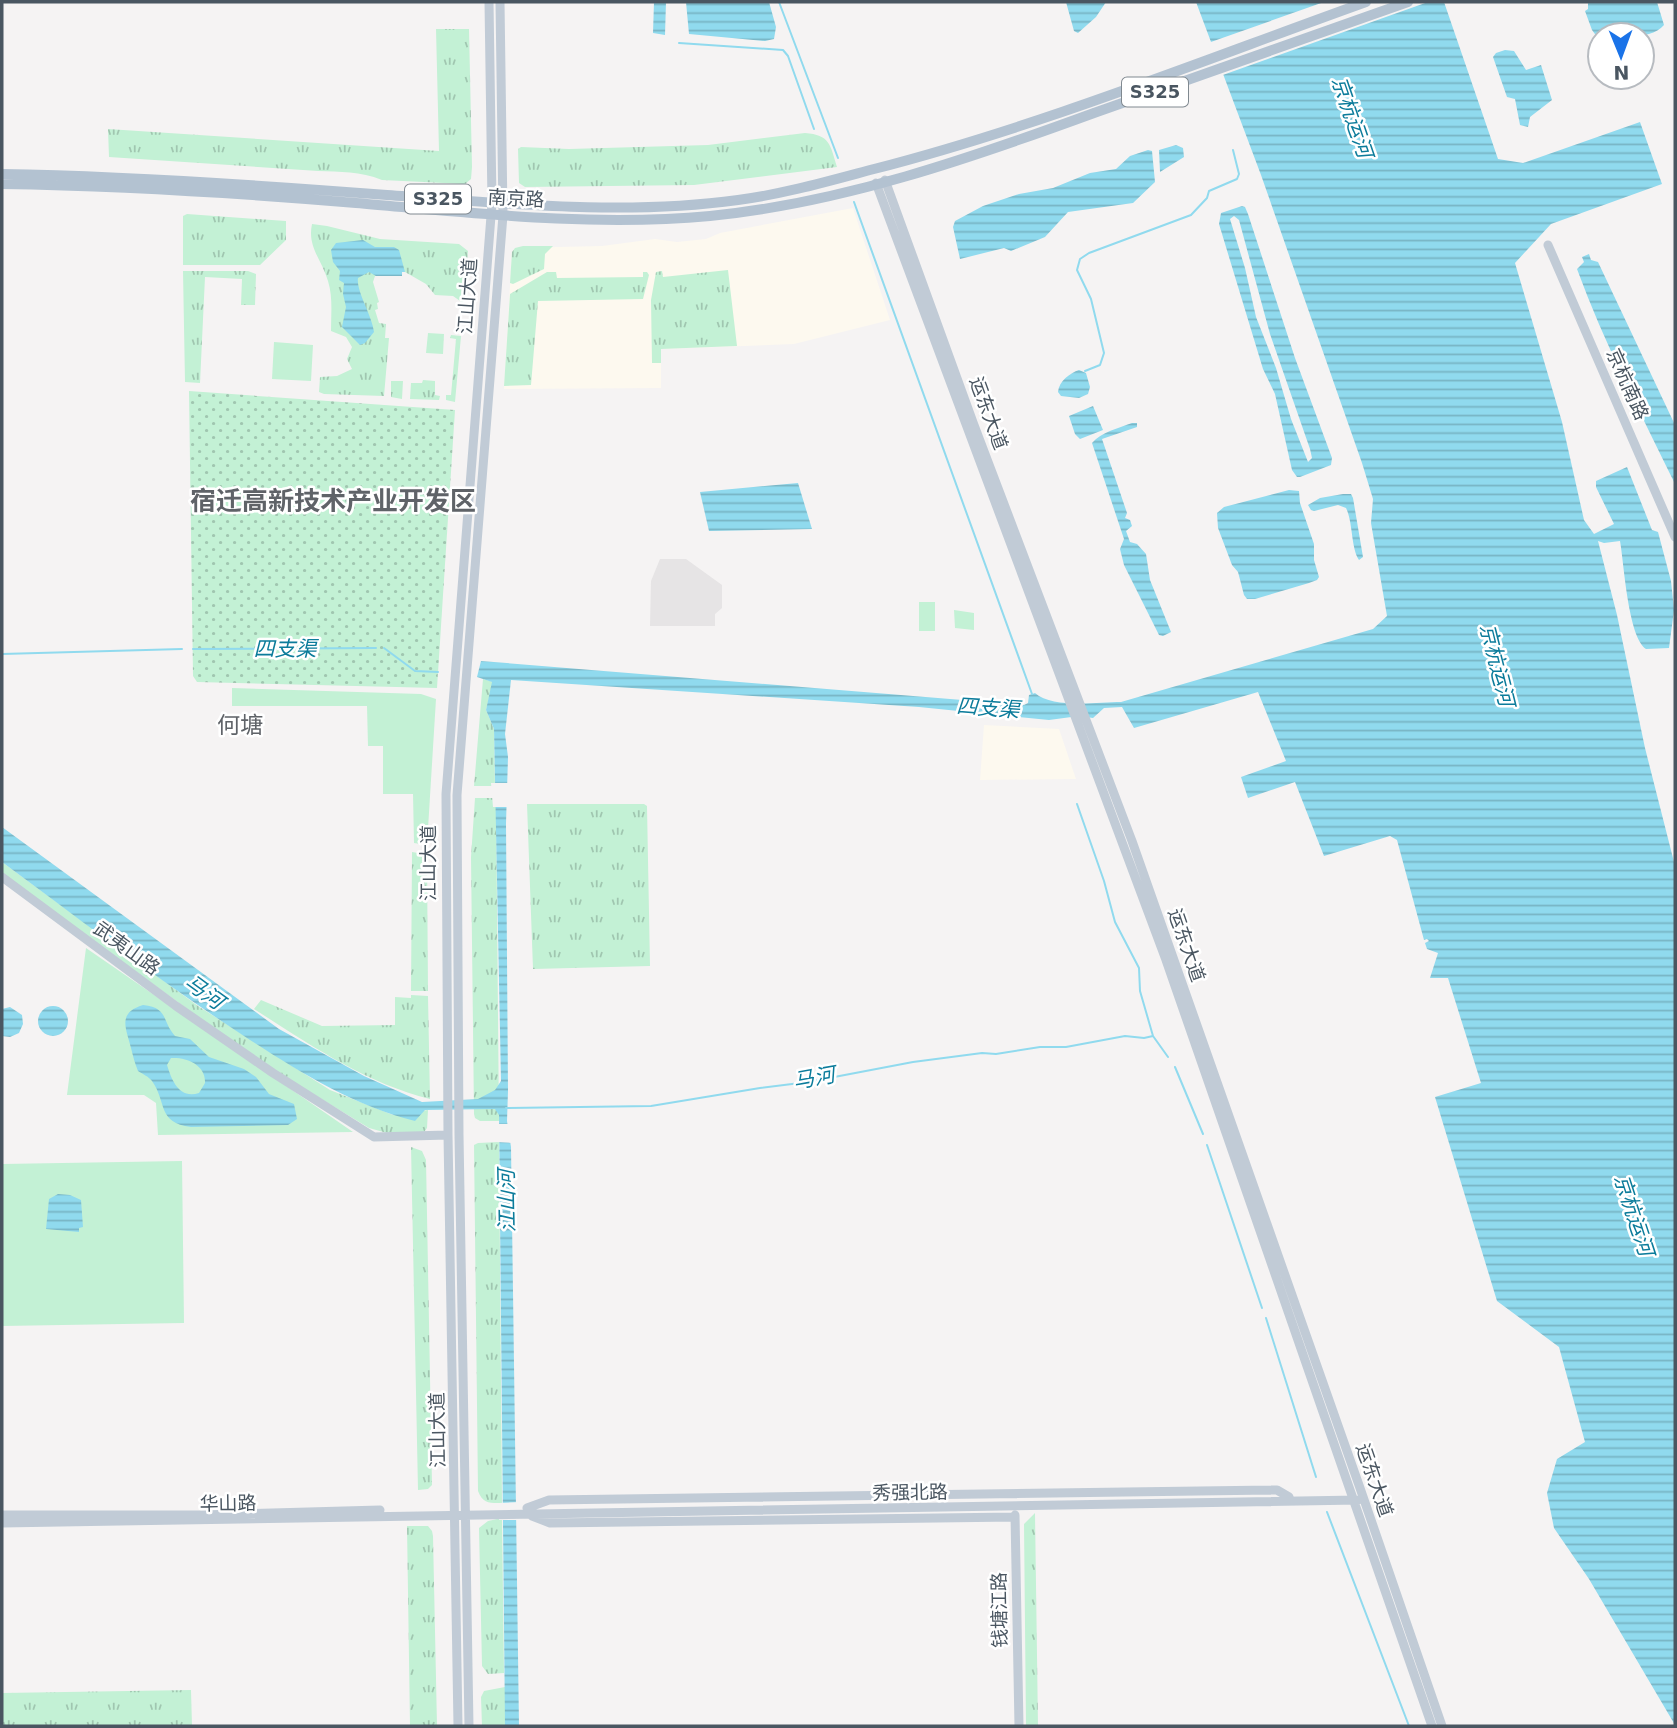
<svg xmlns="http://www.w3.org/2000/svg" width="1677" height="1728" viewBox="0 0 1677 1728" font-family="'DejaVu Sans','Noto Sans SC',sans-serif">
<defs>
<pattern id="grass-tufts" width="24" height="20" patternUnits="userSpaceOnUse" patternTransform="scale(1.75)"><rect width="24" height="20" fill="#c3f1d5"/><path d="M3 7l-1-3M5 7V3M7 7l1-3M15 17l-1-3M17 17v-4M19 17l1-3" fill="none" stroke="#a0c6b0"/></pattern>
<pattern id="park-dots" width="8" height="8" patternUnits="userSpaceOnUse" patternTransform="scale(1.75)"><rect width="8" height="8" fill="#c3f1d5"/><path d="M2 2h.1M6 6h.1" fill="none" stroke="#a0c6b0" stroke-width="1.8" stroke-linecap="round"/></pattern>
<pattern id="water-rules" width="6" height="5" patternUnits="userSpaceOnUse" patternTransform="scale(1.75)"><rect width="6" height="5" fill="#90daee"/><path d="M0 2.5h6" fill="none" stroke="#78b4c4"/></pattern>
</defs>
<rect width="100%" height="100%" fill="#f5f3f3"/>
<path fill="#fdf9ef" d="M853 208 890 320 794 344 661 349V388L504 389 512 252 515 248 602 246 655 239 677 242 706 239 720 233Z
M984 725 1059 729 1076 779 980 780Z"/>
<path fill="#e6e4e5" d="M660 559H686L722 585V608L715 614V626H650L651 581Z"/>
<path fill="url(#grass-tufts)" d="M436 29H469L472 167 471 179 465 184 382 180C360 171 340 172 318 171L109 157 108 129 439 151Z
M805 133C830 135 830 144 837 167L694 185 525 187 519 183 518 149 521 147 569 149 708 145Z
M187 214 286 221V240L260 265H183V216Z
M312 224 327 226 380 239 459 244 468 251 463 303 453 296 435 295 426 284 405 272H402V276H375L373 282 379 302 377 303 378 309 375 310 379 323 386 324 385 338H389L384 396 324 394 319 392 320 377 337 376 352 369 347 359 352 347 346 337 331 331C331 314 333 297 328 281 322 260 307 247 312 224Z
M523 246H553L545 254 544 269 513 284 510 283 512 252 515 248Z
M728 270 737 346 661 349V363H652L651 300 656 272 662 271 663 277Z
M183 271H248L256 274 255 305H241L242 279 205 277 200 383 185 382Z
M547 272H556L557 278 643 277V272H647L649 275 643 299 538 301 531 385 504 386 510 294Z
M428 333 444 334 443 354 426 353Z
M451 335 461 336 455 402 446 400V395H451L456 339 450 338Z
M423 380 435 381V395L440 396 439 400 410 399 411 383H422Z
M391 381H403L402 399 391 397Z
M483 679 493 682 486 710 494 729 495 786H474Z
M475 798H496L499 1121H480L475 1118 474 1114 471 857Z
M527 804H644L647 806 650 966 533 969Z
M412 852 424 854 427 859 428 991H411Z
M2 862 198 1006 330 1090 393 1115 428 1110 427 1128 424 1132 387 1133 369 1128 256 1059 2 874Z
M411 995 428 996 430 1099C365 1083 309 1044 254 1009L261 1000 322 1026 395 1025V997L411 998Z
M499 1142 502 1503C490 1503 483 1504 478 1491L474 1145 478 1143Z
M411 1147 422 1151 426 1160 432 1485 428 1489 418 1490Z
M1035 1513 1038 1726H1026L1024 1524Z
M502 1518 504 1673 488 1674 482 1666 479 1528 488 1521Z
M407 1526H428L432 1531 433 1536 437 1726H410Z
M505 1687V1726H482L481 1697 484 1691Z
M191 1690 192 1726H2V1693Z"/>
<path fill="url(#park-dots)" d="M189 391 455 410 437 688 197 682 193 676Z"/>
<path fill="#c3f1d5" d="M274 342 313 345 311 381 272 379Z
M919 602H935V631H919Z
M954 610 974 613V630L955 628Z
M232 688 421 694 436 699 427 845 414 843 413 794H383V746H368L367 706H232Z
M86 948 353 1132 158 1135 156 1103 144 1095H67Z
M182 1161 184 1323 2 1326V1164Z"/>
<path fill="url(#water-rules)" fill-rule="evenodd" d="M654 2H666L665 35 653 33Z
M686 2H769L776 27 774 39 765 41 689 34Z
M1066 2H1106L1096 17 1078 33 1074 31Z
M1196 2H1444L1498 159 1523 163 1640 122 1662 184 1551 224 1515 263 1562 422 1584 520 1594 534 1614 524 1596 487V481L1627 467 1652 530 1658 532 1671 581 1674 610 1669 648 1646 649C1628 637 1624 563 1620 541L1604 543 1598 541 1617 615 1645 748 1675 866V1725L1589 1579 1554 1528 1547 1493 1557 1459 1585 1442 1559 1347 1497 1301 1435 1097 1481 1083 1448 978H1430L1438 953 1427 949 1425 943 1429 941 1427 939 1424 940 1397 840 1390 836 1324 856 1295 782 1248 798 1241 777 1286 761 1258 692 1134 728 1122 707 1104 708 1093 718 1079 716 1049 720 919 707 511 680 505 734 508 757 506 824 508 1091 507 1121 511 1147 519 1726H505L499 1115 495 1109 425 1110 415 1121C352 1105 298 1071 244 1036 161 982 82 921 2 862V827L279 1029 364 1076 422 1102 478 1099 495 1090 501 1081 494 729 486 710 492 682 477 677 481 661 1024 705 1028 703 1029 695 1035 693C1053 709 1098 702 1121 702L1373 629 1387 616 1371 523 1373 499 1362 463 1261 175Z
M1588 2H1657L1664 25C1651 41 1619 35 1600 35V41L1592 30 1585 11 1588 9Z
M1505 50 1514 51 1526 70 1541 65 1552 100 1530 117 1528 127 1520 125 1515 99 1507 97 1493 57 1496 53Z
M1176 145 1183 148 1184 157 1160 172 1159 150Z
M1148 150 1152 151 1155 182 1133 203 1068 212 1045 237 1011 251 1004 248 960 259 953 227 955 221 983 206 1019 194 1053 188 1090 173 1116 169 1130 156Z
M1242 206 1245 207 1248 214 1295 358 1332 458 1331 465 1300 477H1297L1292 470 1275 394 1263 369 1219 224 1221 213ZM1234 216 1239 220 1270 334 1310 449 1312 458 1308 462 1291 419 1276 368 1256 317 1245 268 1230 219Z
M363 240 375 247H394L399 250 405 272H402V276H376L369 272 358 278C356 291 372 315 374 332L365 343 360 345 342 327 346 307 343 294 344 283 339 280 340 271 333 262 331 250 336 243Z
M1589 254 1591 260 1598 262 1675 425V484C1641 414 1604 343 1577 269L1584 262 1582 257Z
M1079 370 1086 373 1090 387 1088 394 1079 398 1061 396 1058 392C1059 381 1070 373 1079 370Z
M1093 406 1103 430 1080 439 1075 434 1069 416Z
M1132 423H1137V427L1102 439 1127 513 1125 518 1130 520 1132 526 1126 531 1130 542 1137 544 1146 554 1150 580 1171 632 1163 636 1159 635 1124 565 1120 549 1124 539 1092 443C1101 432 1119 428 1132 423Z
M798 483 812 529 709 531 700 492Z
M1289 490 1299 491 1300 503 1314 544V560L1319 577 1317 580 1309 583 1255 599H1247L1244 595 1238 572 1232 565 1218 528 1217 513 1224 507Z
M1343 494H1351L1353 498 1363 557 1359 560C1351 548 1353 522 1346 508L1338 505 1314 511 1311 510 1308 505 1320 498Z
M143 1005C169 1008 161 1020 175 1036L190 1039 209 1057 244 1069 256 1077 269 1094 294 1104 297 1119 288 1125 191 1127C157 1123 167 1102 152 1081 149 1077 143 1074 138 1071 135 1064 133 1056 131 1048 126 1028 117 1013 143 1005ZM171 1058C187 1057 206 1065 205 1083L199 1093C179 1099 172 1081 167 1065Z
M38 1021a15 15 0 1 1 30 0a15 15 0 1 1-30 0Z
M10 1007 22 1015 23 1024 19 1033 10 1037 2 1036V1009Z
M58 1194 70 1195 81 1200 83 1227 79 1228V1232L46 1229 49 1199Z"/>
<path fill="#f5f3f3" d="M1324 2H1428L1220 76 1208 43Z
M491 783H511L510 807H493Z
M496 1124H511L514 1143 496 1142Z
M520 1502 521 1520H499V1503Z"/>
<g fill="none" stroke-linecap="round" stroke-linejoin="round">
<path stroke="#90daee" stroke-width="2" d="M779 2 838 158
M679 43 783 50 788 56 814 129
M854 202 1032 694
M1085 371 1100 365 1104 353 1091 299 1077 270 1080 259 1089 253 1191 215 1207 198 1209 191 1237 179 1239 174 1233 150
M384 648 415 671 438 672
M193 649 376 648
M2 654 182 649
M1077 804 1104 881 1115 922 1139 968 1140 991 1153 1036 1168 1057
M1175 1067 1203 1134
M506 1108 651 1106 760 1088 808 1082 913 1062 982 1053 996 1054 1040 1047H1066L1125 1036 1144 1038 1153 1036
M1207 1145 1262 1308
M1266 1318 1316 1477
M1327 1512 1409 1726"/>
<path stroke="#c1cbd6" stroke-width="9" d="M885 180 974 425 1132 841 1360 1488 1442 1726
M876 183 1166 960 1432 1726
M1548 245 1675 537
M2 877 176 1006 273 1073 374 1137 448 1135
M527 1508 549 1500 1277 1490 1289 1497
M2 1515H201L380 1510
M1015 1515 1019 1726
M532 1516 550 1523 1015 1517
M2 1523 1358 1500
M458 1726 448 1135 446 794 492 203 489 2
M469 1726 459 1135 457 795 503 215 500 2"/>
<path stroke="#b3c2d1" stroke-width="10" d="M2 174C130 176 259 185 387 195 503 203 622 216 738 200 784 194 829 181 874 169 1041 126 1204 60 1366 2
M2 184C120 186 238 193 356 203 473 213 593 227 710 216 842 203 971 158 1094 113 1199 76 1304 39 1408 2"/>
</g>
<g text-anchor="middle" stroke-width="5" stroke-linejoin="round" paint-order="stroke">
<g fill="#fff" stroke="#808990" stroke-width="2">
<rect x="1122" y="77.5" width="66" height="29" rx="5"/>
<rect x="405" y="184.5" width="66" height="29" rx="5"/>
</g>
<g font-size="18" font-weight="bold" fill="#4a5661">
<text x="1155" y="98">S325</text>
<text x="438" y="205">S325</text>
</g>
<g font-size="19" fill="#4a5661" stroke="#fff">
<text transform="translate(516 198) rotate(3)" y="7">南京路</text>
<text transform="translate(467 296) rotate(-86)" y="7">江山大道</text>
<text transform="translate(1628 384) rotate(66)" y="7">京杭南路</text>
<text transform="translate(989 413) rotate(70)" y="7">运东大道</text>
<text transform="translate(428 863) rotate(-90)" y="7">江山大道</text>
<text transform="translate(1187 945) rotate(71)" y="7">运东大道</text>
<text transform="translate(127 948) rotate(36)" y="7">武夷山路</text>
<text transform="translate(437 1430) rotate(-91)" y="7">江山大道</text>
<text transform="translate(1375 1480) rotate(71)" y="7">运东大道</text>
<text transform="translate(910 1492) rotate(-1)" y="7">秀强北路</text>
<text transform="translate(228 1503) rotate(-1)" y="7">华山路</text>
<text transform="translate(999 1610) rotate(-91)" y="7">钱塘江路</text>
</g>
<g font-size="21" font-style="italic" fill="#0c7c9b" stroke="#fff">
<text transform="translate(1352 117) rotate(71)" y="7">京杭运河</text>
<text x="285" y="656">四支渠</text>
<text transform="translate(1497 665) rotate(76)" y="7">京杭运河</text>
<text transform="translate(988 708) rotate(4)" y="7">四支渠</text>
<text transform="translate(204 992) rotate(36)" y="7">马河</text>
<text transform="translate(814 1078) rotate(-10)" y="7">马河</text>
<text transform="translate(507 1201) rotate(-91)" y="7">江山河</text>
<text transform="translate(1634 1215) rotate(72)" y="7">京杭运河</text>
</g>
<g font-size="23" fill="#5f6368" stroke="#fff">
<text x="240" y="733">何塘</text>
</g>
<g font-size="26" font-weight="bold" fill="#5f6368" stroke="#fff">
<text x="333" y="510">宿迁高新技术产业开发区</text>
</g>
</g>
<rect width="1677" height="1728" fill="none" stroke="#4a5661" stroke-width="7"/>
<g transform="translate(1621 56) rotate(179)"><circle r="33" fill="#ffffff" stroke="#b7bbc0" stroke-width="2"/>
<path d="M0-5L12 26L0 18L-12 26Z" fill="#1a73e8"/>
<text y="-10" font-size="19" font-weight="bold" text-anchor="middle" fill="#4a5661">N</text>
</g>
</svg>
